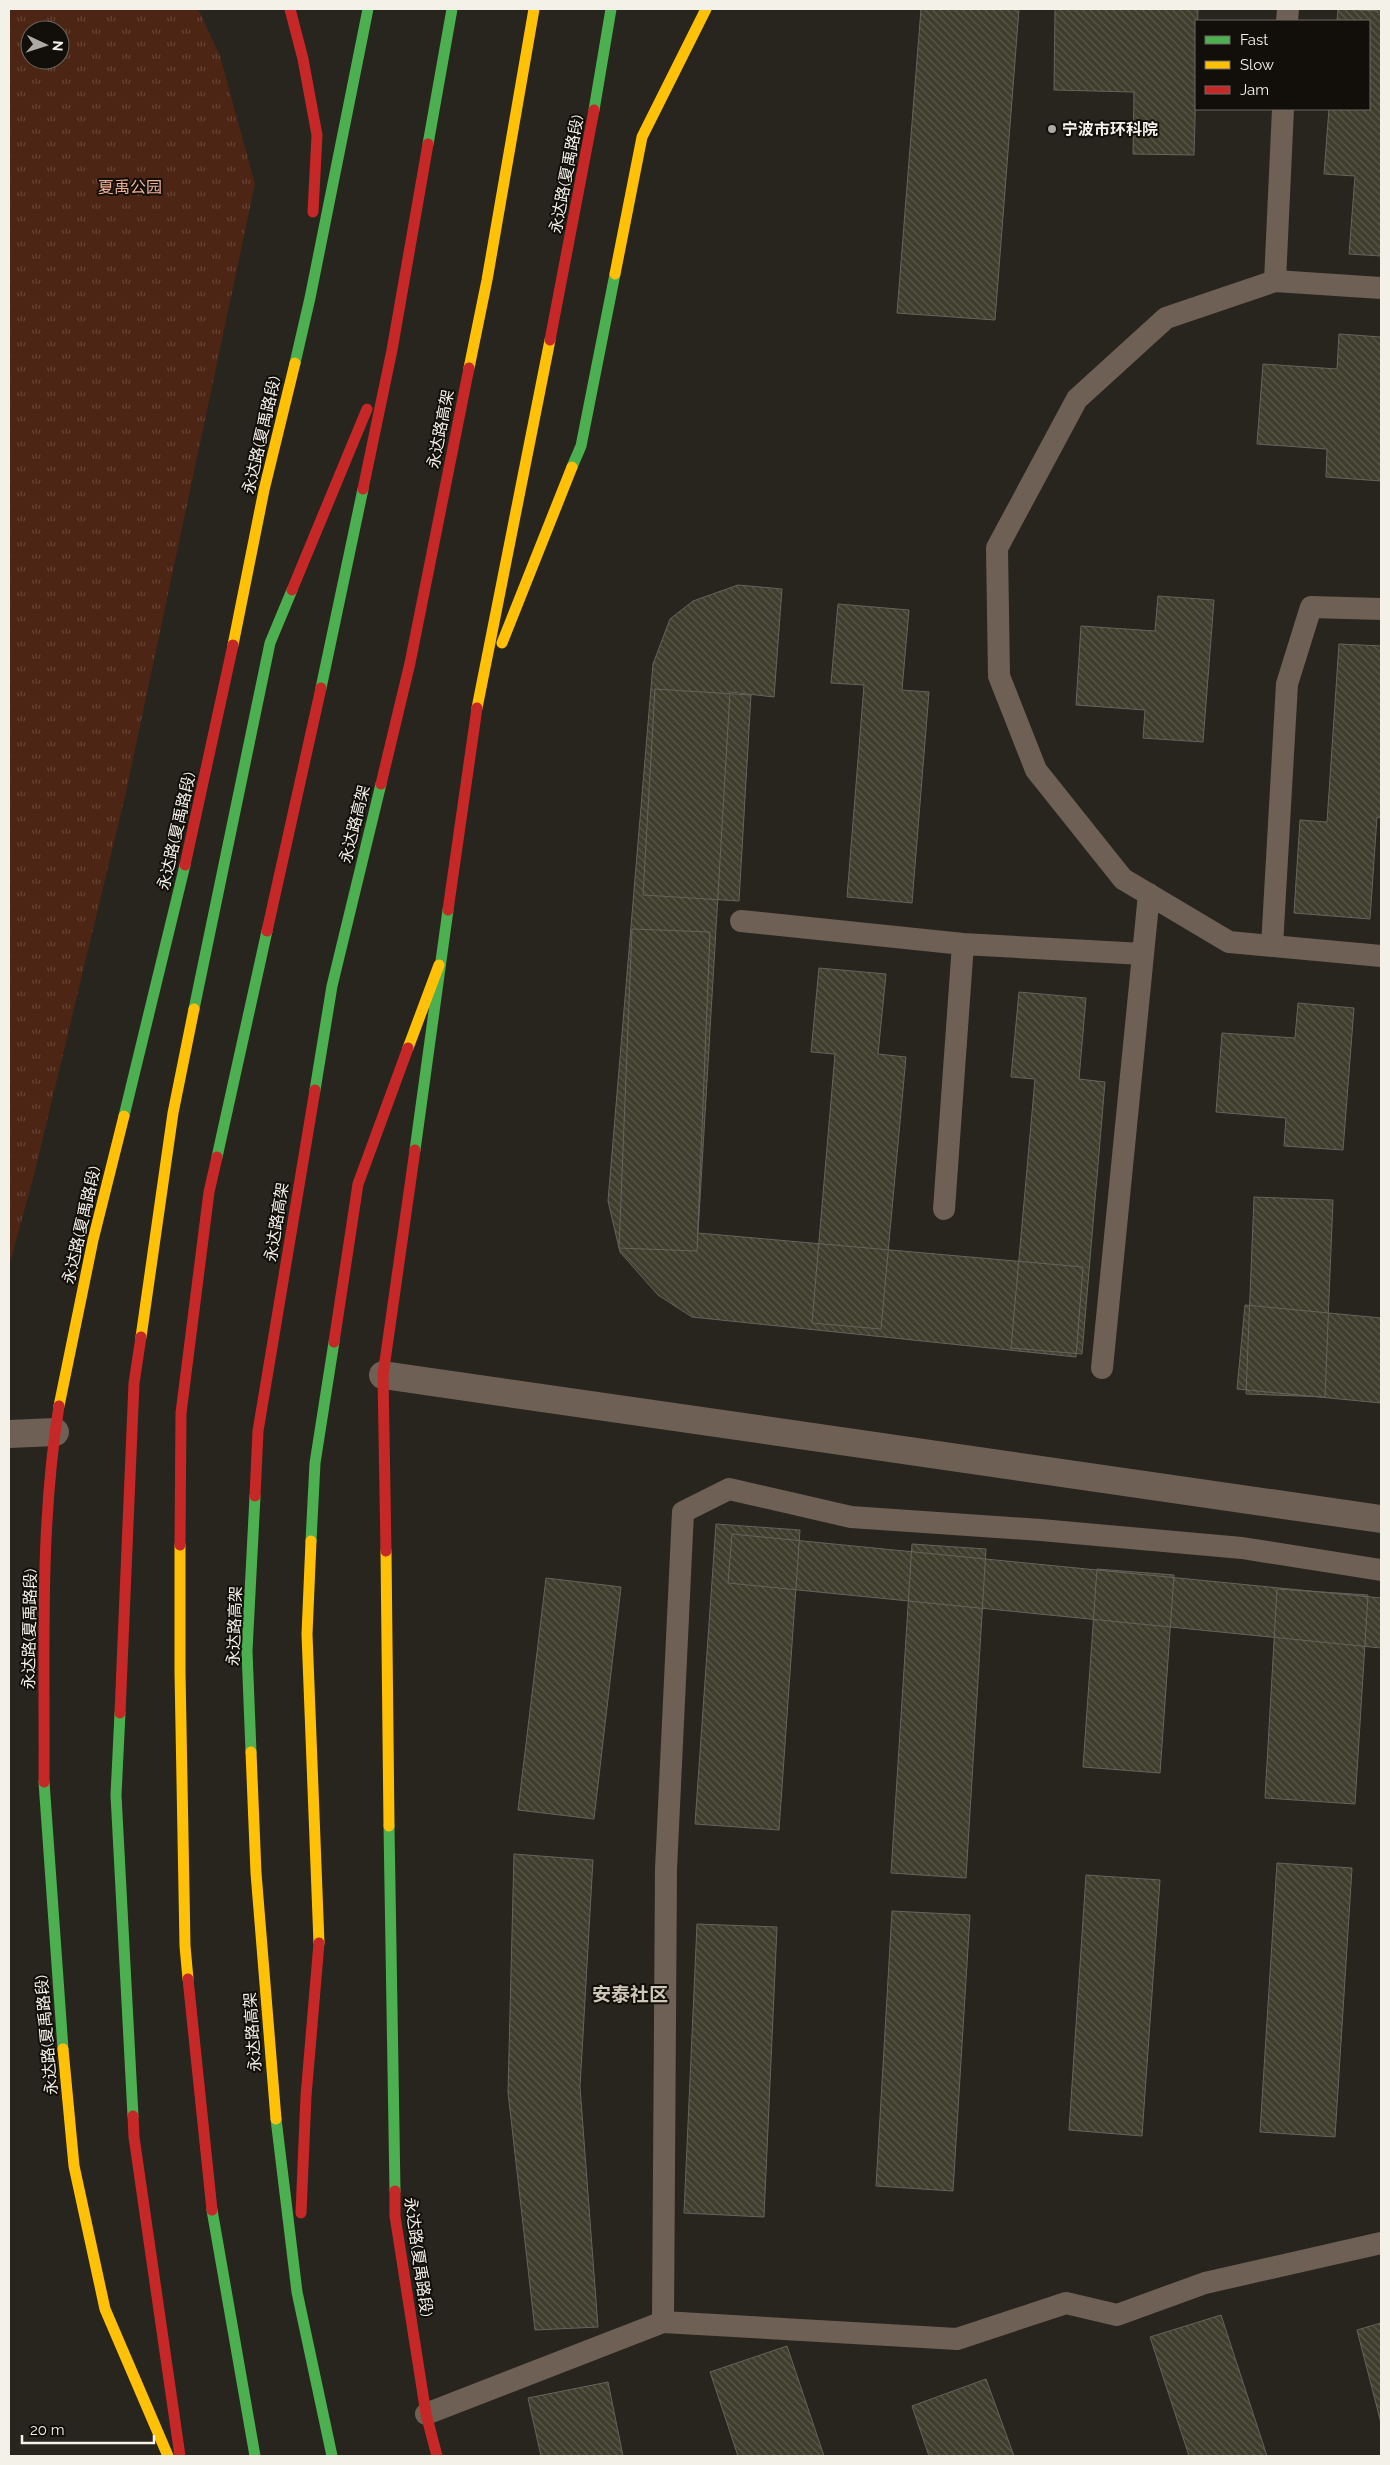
<svg xmlns="http://www.w3.org/2000/svg" width="1390" height="2465" viewBox="0 0 1390 2465" font-family="Raleway,'Noto Sans SC',sans-serif">
<defs>
<pattern id="park-tufts" width="24" height="20" patternUnits="userSpaceOnUse" patternTransform="scale(1.25)"><rect width="24" height="20" fill="#4d2514"/><path d="M3 7l-1-3M5 7V3M7 7l1-3M15 17l-1-3M17 17v-4M19 17l1-3" fill="none" stroke="#674536"/></pattern>
<pattern id="building-back-hatch" width="6" height="6" patternUnits="userSpaceOnUse" patternTransform="scale(1.25)"><rect width="6" height="6" fill="#3f3d2d"/><path d="M-1 5l2 2M0 0l6 6M5-1l2 2" fill="none" stroke="#5b5a4b"/></pattern>
</defs>
<rect width="100%" height="100%" fill="#27251e"/>
<path fill="url(#park-tufts)" fill-rule="evenodd" d="M9 9H198L220 56 255 184 126 792 35 1171 9 1266ZM30 30H60V60H30Z"/>
<path fill="url(#building-back-hatch)" stroke="#64645d" d="M921 9H1019L995 320 897 313Z
M1055 9H1198L1194 155 1133 154 1134 92 1054 90Z
M1338 9 1381 11V256L1349 254 1355 176 1324 174 1329 109H1369V21H1337Z
M1339 334 1381 337V481L1326 477 1327 449 1257 444 1263 364 1337 369Z
M738 585 782 589 774 697 730 692 698 1233 1083 1267 1076 1357 692 1317 658 1295 620 1252 608 1201 653 664 670 619 693 601Z
M1158 596 1214 600 1203 742 1143 738 1145 710 1076 705 1081 626 1155 631Z
M838 604 909 610 902 690 929 692 912 903 847 897 864 685 831 683Z
M1339 644 1381 646V818L1377 817 1370 919 1294 913 1300 820 1327 822Z
M655 689 751 695 739 901 643 895Z
M632 929 710 932 697 1251 619 1248Z
M819 968 886 974 878 1054 906 1057 881 1329 812 1323 835 1054 811 1052Z
M1019 992 1086 998 1079 1079 1105 1082 1082 1354 1011 1348 1035 1079 1011 1077Z
M1298 1003 1354 1008 1343 1150 1284 1146 1286 1118 1216 1112 1222 1033 1295 1038Z
M1254 1197 1333 1200 1325 1397 1246 1394Z
M1245 1305 1381 1318V1403L1237 1389Z
M716 1524 800 1530 779 1830 695 1824Z
M732 1534 1381 1598V1648L728 1583Z
M912 1544 986 1549 966 1878 891 1873Z
M1097 1569 1174 1575 1160 1773 1083 1767Z
M546 1578 621 1587 594 1819 518 1810Z
M1277 1589 1368 1595 1355 1804 1265 1798Z
M514 1854 593 1860 580 2087 598 2327 535 2330 508 2092Z
M1277 1863 1352 1868 1335 2137 1260 2132Z
M1086 1875 1160 1880 1142 2136 1069 2130Z
M892 1911 970 1915 953 2191 876 2186Z
M697 1924 777 1927 764 2217 684 2213Z
M1221 2315 1267 2456H1189L1150 2337Z
M1381 2323V2423L1357 2330Z
M787 2346 824 2456H738L710 2372Z
M986 2379 1014 2456H929L912 2406Z
M608 2382 623 2456H541L528 2398Z"/>
<g fill="none" stroke-linecap="round" stroke-linejoin="round">
<path stroke="#6e6054" stroke-width="22" d="M1287 21 1288 9
M1275 281 1283 109
M1381 288 1275 281 1166 318 1077 399 997 548 999 676 1036 770 1123 879 1229 942 1381 956
M741 921 963 944 1143 954
M1272 946 1287 684 1311 607 1381 609
M944 1209 963 944
M1102 1368 1149 894
M663 2322 666 1869 683 1512 729 1489 851 1517 1041 1530 1242 1548 1381 1570
M426 2414 663 2322 957 2339 1066 2303 1117 2315 1205 2283 1381 2243"/>
<path stroke="#6e6054" stroke-width="28" d="M383 1375 1381 1519
M9 1434 55 1432"/>
<path stroke="#4caf50" stroke-width="11" d="M594 110 611 9
M428 144 452 9
M295 363 310 298 368 9
M572 467 581 446 615 274
M321 688 363 489
M194 1009 270 643 292 590
M315 1090 332 986 381 784
M124 1116 185 865
M415 1150 448 910
M217 1157 267 931
M311 1541 315 1463 334 1342
M120 1713 116 1795 133 2116
M251 1752 247 1651 255 1496
M44 1782 63 2049
M389 1826 395 2191
M276 2119 297 2292 332 2456
M212 2210 255 2456"/>
<path stroke="#ffc107" stroke-width="11" d="M615 274 642 137 706 9
M469 368 487 280 534 9
M502 643 572 467
M233 645 264 490 295 363
M477 708 550 340
M408 1048 439 965
M141 1337 173 1113 194 1009
M59 1406 93 1240 124 1116
M311 1541 307 1634 319 1943
M180 1545V1672L185 1946 188 1979
M386 1551 389 1826
M251 1752 256 1873 276 2119
M63 2049 74 2166 105 2309 168 2456"/>
<path stroke="#c62828" stroke-width="11" d="M290 9 303 59 317 135 313 212
M550 340 594 110
M363 489 392 350 428 144
M292 590 367 409
M381 784 410 663 469 368
M185 865 233 645
M448 910 477 708
M267 931 321 688
M334 1342 358 1184 408 1048
M255 1496 258 1431 315 1090
M180 1545 181 1413 209 1192 217 1157
M386 1551 383 1375 415 1150
M120 1713 134 1383 141 1337
M44 1782C45 1657 39 1529 59 1406
M188 1979 212 2210
M133 2116 134 2137 180 2456
M395 2191V2216L426 2414 437 2456
M301 2213 306 2096 319 1943"/>
</g>
<circle fill="#acaaa2" stroke="#120f0a" stroke-width="2" cx="1052" cy="129" r="5"/>
<g text-anchor="middle" stroke-width="4" stroke-linejoin="round" paint-order="stroke">
<g font-size="16" font-weight="bold" fill="#f4f1e9" stroke="#120f0a" text-anchor="start">
<text x="1062" y="135">宁波市环科院</text>
</g>
<g font-size="16" fill="#f4f1e9" stroke="#120f0a">
<text transform="translate(566 174) rotate(-79)" y="6">永达路(夏禹路段)</text>
<text transform="translate(440 429) rotate(-79)" y="6">永达路高架</text>
<text transform="translate(261 435) rotate(-77)" y="6">永达路(夏禹路段)</text>
<text transform="translate(354 824) rotate(-76)" y="6">永达路高架</text>
<text transform="translate(176 831) rotate(-77)" y="6">永达路(夏禹路段)</text>
<text transform="translate(276 1222) rotate(-81)" y="6">永达路高架</text>
<text transform="translate(81 1225) rotate(-77)" y="6">永达路(夏禹路段)</text>
<text transform="translate(234 1626) rotate(-88)" y="6">永达路高架</text>
<text transform="translate(29 1629) rotate(-89)" y="6">永达路(夏禹路段)</text>
<text transform="translate(252 2032) rotate(-94)" y="6">永达路高架</text>
<text transform="translate(46 2035) rotate(-95)" y="6">永达路(夏禹路段)</text>
<text transform="translate(419 2257) rotate(82)" y="6">永达路(夏禹路段)</text>
</g>
<g font-size="16" fill="#f1af96" stroke="#120f0a">
<text x="130" y="193">夏禹公园</text>
</g>
<g font-size="19" font-weight="bold" fill="#cfc8b8" stroke="#120f0a">
<text x="630" y="2001">安泰社区</text>
</g>
</g>
<rect width="1390" height="2465" fill="none" stroke="#f4f1e9" stroke-width="20"/>
<rect x="1195" y="20" width="175" height="90" fill="#120f0a" stroke="#6c6963"/>
<rect x="1205" y="36" width="25" height="8" fill="#4caf50" stroke="#6c6963"/>
<text x="1240" y="45" font-size="15" fill="#f4f1e9">Fast</text>
<rect x="1205" y="61" width="25" height="8" fill="#ffc107" stroke="#6c6963"/>
<text x="1240" y="70" font-size="15" fill="#f4f1e9">Slow</text>
<rect x="1205" y="86" width="25" height="8" fill="#c62828" stroke="#6c6963"/>
<text x="1240" y="95" font-size="15" fill="#f4f1e9">Jam</text>
<g transform="translate(45 45) rotate(94)"><circle r="24" fill="#120f0a" stroke="#6c6963"/>
<path d="M0-4L9 19L0 12L-9 19Z" fill="#acaaa2"/>
<text y="-8" font-size="14" font-weight="bold" text-anchor="middle" fill="#f4f1e9">N</text>
</g>
<path d="M22 2435v8h132v-8" fill="none" stroke="#f4f1e9" stroke-width="2.5"/>
<text x="30" y="2435" font-size="15" fill="#f4f1e9" stroke="#120f0a" stroke-width="4" paint-order="stroke">20 m</text>
</svg>
